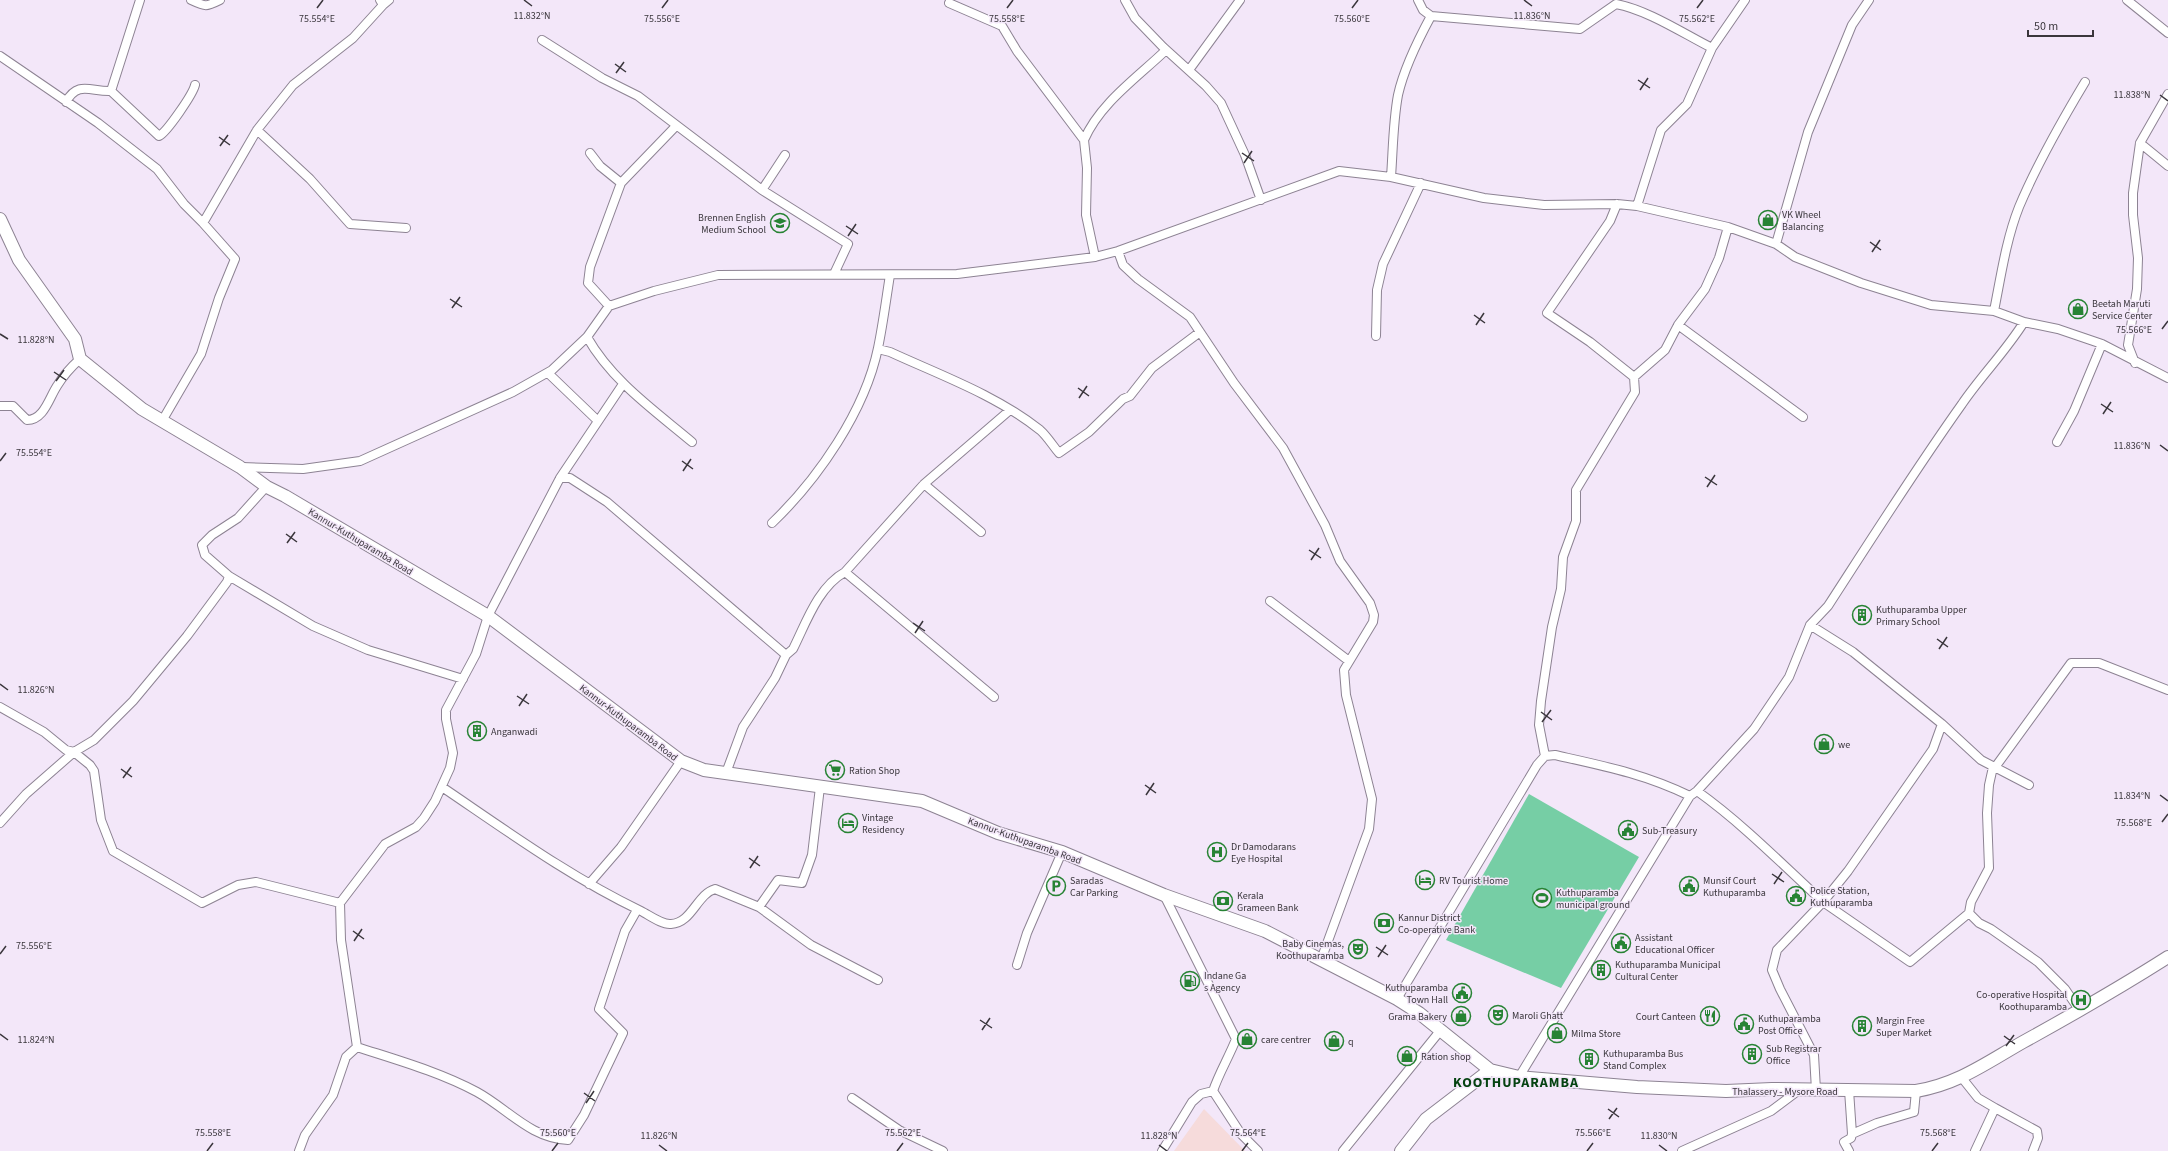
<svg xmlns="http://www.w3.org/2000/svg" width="2168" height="1151" viewBox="0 0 2168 1151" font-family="'Source Sans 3',sans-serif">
<rect width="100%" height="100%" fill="#f3e7f9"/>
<path fill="#f6dbdb" d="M1204 1109 1245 1151H1174Z"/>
<path fill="#76cea5" d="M1529 794 1639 857 1561 988 1446 940Z"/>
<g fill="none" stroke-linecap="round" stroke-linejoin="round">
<g stroke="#8d8393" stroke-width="10">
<path id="minor" d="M191 0C206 7 206 7 220 0
M1125 0 1135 18 1163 47 1206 86 1221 103 1245 155 1261 200
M2127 0 2168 33
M949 3 1002 26 1017 51 1084 140 1087 168 1086 215 1095 257
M383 5 389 0
M1431 16 1580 29 1616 4C1648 10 1684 34 1712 48
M542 40 602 78 638 96 762 190 848 244 834 274
M0 56 98 123 157 169 184 204 203 223
M1189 70 1240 0
M111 91 159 136C167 132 193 94 195 85
M66 102C78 80 91 92 111 91L140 0
M257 130 310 179 350 224 406 228
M1084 140C1100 103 1138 77 1166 50
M2140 143 2168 166
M590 153 600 166 621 183
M1391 177C1393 150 1393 122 1398 95 1404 68 1418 40 1431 16L1423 10 1418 0
M762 190 785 155
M1617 204 1610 221 1547 313 1590 342 1634 377
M1637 206 1661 130 1687 104 1712 48 1745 0
M1776 244 1808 132 1852 25 1869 0
M1118 251 1123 265 1138 279 1190 317 1234 383 1283 448 1325 525 1340 561 1370 603 1374 615 1373 622 1344 670 1346 695 1372 799 1369 829 1321 960
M609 306 588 283 590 267 621 183 676 126
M1994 311C2001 276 2006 240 2019 207 2037 164 2061 122 2085 82
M1678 325 1803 417
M1376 336 1377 290 1383 264 1421 183
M587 337C612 381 654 410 692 442
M878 349 890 352C940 375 996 395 1040 430 1047 436 1053 446 1059 453L1089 432 1123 399 1130 396 1152 368 1200 332
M2135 363 2128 345 2137 289 2138 258 2133 215V193L2140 143 2168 94
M548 373 598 421
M0 406H13L27 420C44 420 49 398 57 386 63 376 71 367 80 359
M162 421 201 354 219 298 235 259 203 223 257 130 293 85 353 38 383 5 380 0
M2057 442 2074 411 2102 344
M242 467 303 469 360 461 513 392 552 370 587 337 609 306 654 291 718 275 957 274 1095 257 1118 251 1339 171 1391 177 1484 198 1544 205 1617 204 1637 206 1728 227 1776 244 1795 257 1861 283 1931 305 1994 311 2024 322 2058 329 2102 344 2168 378
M560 478 623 384
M924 484 981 532
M772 523C818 479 865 411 878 348 883 324 886 300 890 275
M845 572 994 697
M229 576 313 626 368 650 463 679
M1270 601 1349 661
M1810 625 1853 652 1942 724
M0 707 44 732 66 750 74 752 90 765 94 771 101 820 113 851 202 903 238 885 256 882 340 903
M1545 756 1539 725 1541 701 1552 627 1561 589 1563 557 1576 521V490L1635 392 1634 377 1665 350 1678 325 1705 289 1719 258 1728 227
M1996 766 2071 663H2099L2168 690
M1993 767 1989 785 1987 813 1989 868 1971 902 1969 913 1979 923 1991 929 2038 962 2065 989 2080 1011
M726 773 743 727 775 678 786 655 793 649C806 623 818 587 845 572L924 484 1010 410
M442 787C507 831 570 877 641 911 649 915 662 925 671 924 692 923 697 894 715 889L759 907 778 880 802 883 812 855 820 787
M1697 791C1743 824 1782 864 1823 902L1777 950 1772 970 1780 989 1814 1055 1816 1090
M0 823 26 794 74 752 94 740 133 701 187 636 227 582 229 576 205 555 202 545 212 535 238 518 266 487
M589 884 621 847 681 761
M1164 895 1236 1039C1229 1057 1219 1073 1213 1091L1241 1134 1258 1151
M759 907 811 945 878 980
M1969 913 1910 962 1823 902 1848 871 1933 749 1942 724 1981 760 2029 785
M1017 965 1027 933 1062 852
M1397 999 1537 765 1545 756 1555 755C1604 766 1645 774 1690 796L1697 791 1754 729 1789 677 1810 625 1828 606C1872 538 1915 470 1962 404 1981 376 2006 351 2024 322
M357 1047C397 1060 440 1072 477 1092 508 1109 530 1138 568 1140L584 1115 623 1033 599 1009 625 931 637 910
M1519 1077 1690 796
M1962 1078 1978 1098 1995 1108 1975 1151
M852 1098 899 1130 943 1151
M1995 1108 2037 1131 2038 1138 2033 1151
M1852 1134 1877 1123 1914 1112 1916 1091
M299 1151 305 1135 333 1095 346 1057 357 1047 341 940 340 903 385 844 416 827 424 818 435 801 450 768 453 753 446 719V710L476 654 488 616 560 478H570L607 502 786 655
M1162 1151 1192 1102 1201 1094 1213 1091
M1343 1151 1440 1031
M1682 1151 1771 1111 1799 1090
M1849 1151 1844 1142 1851 1138 1852 1134 1849 1090"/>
</g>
<g stroke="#8d8393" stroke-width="14">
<path id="primary" d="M0 219 19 260 75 339 80 359 142 409 240 467 267 487 285 496 488 616 681 761 704 770 922 801 998 833 1062 852 1164 895 1265 931 1397 999 1419 1013 1490 1070
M1401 1151 1426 1119 1490 1070 1519 1077 1637 1087 1726 1091 1772 1089 1916 1091C1958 1084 1986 1063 2023 1042 2072 1015 2121 987 2168 957"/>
</g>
<use href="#minor" stroke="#fff" stroke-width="8"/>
<use href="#primary" stroke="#fff" stroke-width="12"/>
</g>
<path fill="none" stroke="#3a363c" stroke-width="1.5" d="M524 0 532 6M1524 0 1532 6M317 8 323 0M662 8 668 0M1007 8 1013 0M1352 8 1358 0M1697 8 1703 0M615 64 626 72M616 73 624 62M1638 80 1650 88M1640 90 1648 78M2160 95 2168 101M219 137 230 145M220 146 228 135M1242 153 1254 161M1244 163 1252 151M846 226 858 234M848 236 856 224M1870 242 1881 250M1872 252 1880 240M450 299 462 307M452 308 460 297M1474 315 1485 323M1476 325 1484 313M2162 329 2168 321M0 334 8 339M54 372 66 380M56 381 64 370M1078 388 1089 396M1079 398 1087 386M2101 404 2113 412M2103 414 2111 402M2160 445 2168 451M0 461 6 453M682 461 693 469M683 471 691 459M1705 477 1717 485M1707 487 1715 475M286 534 297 542M287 543 295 532M1309 550 1321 558M1311 560 1319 548M913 623 925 631M915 633 923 621M1937 639 1948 647M1939 649 1947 637M0 684 8 690M517 696 529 704M519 706 527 694M1541 712 1552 720M1542 722 1551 710M121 769 132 777M123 778 131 767M1145 785 1156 793M1146 795 1154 783M2160 795 2168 801M2162 822 2168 814M749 858 760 866M750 868 758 856M1772 874 1784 882M1774 884 1782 872M353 931 364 939M354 941 362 929M1376 947 1388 955M0 954 6 946M1378 957 1386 945M980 1020 992 1028M982 1030 990 1018M0 1034 8 1040M2004 1036 2015 1044M2006 1046 2014 1035M584 1093 595 1101M586 1103 594 1091M1608 1109 1619 1117M1609 1119 1617 1108M659 1145 667 1151M1159 1145 1167 1151M1659 1145 1667 1151M207 1151 213 1143M552 1151 558 1143M897 1151 903 1143M1242 1151 1248 1143M1587 1151 1593 1143M1932 1151 1938 1143"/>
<defs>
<g id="shop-ring" transform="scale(1)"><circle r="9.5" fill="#f3e7f9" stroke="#278334" stroke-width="1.5"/><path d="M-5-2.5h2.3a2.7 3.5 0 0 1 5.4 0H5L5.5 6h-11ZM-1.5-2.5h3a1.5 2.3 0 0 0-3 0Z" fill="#278334"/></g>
<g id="school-ring" transform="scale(1)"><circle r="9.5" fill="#f3e7f9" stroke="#278334" stroke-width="1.5"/><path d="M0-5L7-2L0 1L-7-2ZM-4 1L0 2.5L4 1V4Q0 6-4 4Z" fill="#278334"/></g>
<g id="building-ring" transform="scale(1)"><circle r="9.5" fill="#f3e7f9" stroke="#278334" stroke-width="1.5"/><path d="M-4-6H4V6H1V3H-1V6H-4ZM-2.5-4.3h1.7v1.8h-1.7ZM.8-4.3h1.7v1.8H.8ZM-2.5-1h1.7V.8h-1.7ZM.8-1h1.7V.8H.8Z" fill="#278334"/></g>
<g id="supermarket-ring" transform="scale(1)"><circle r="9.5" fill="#f3e7f9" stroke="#278334" stroke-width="1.5"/><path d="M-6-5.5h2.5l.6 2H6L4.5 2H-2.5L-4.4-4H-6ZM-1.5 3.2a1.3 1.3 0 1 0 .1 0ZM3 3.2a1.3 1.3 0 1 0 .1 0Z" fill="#278334"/></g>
<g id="hotel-ring" transform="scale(1)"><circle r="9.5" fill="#f3e7f9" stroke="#278334" stroke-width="1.5"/><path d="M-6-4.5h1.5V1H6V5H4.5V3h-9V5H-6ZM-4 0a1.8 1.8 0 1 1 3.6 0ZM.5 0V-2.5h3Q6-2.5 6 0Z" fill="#278334"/></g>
<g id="civic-ring" transform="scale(1)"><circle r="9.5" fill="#f3e7f9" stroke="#278334" stroke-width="1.5"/><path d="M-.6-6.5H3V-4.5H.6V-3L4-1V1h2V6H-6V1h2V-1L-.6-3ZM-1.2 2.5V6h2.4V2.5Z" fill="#278334"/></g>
<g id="hospital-ring" transform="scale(1)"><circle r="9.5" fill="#f3e7f9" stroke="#278334" stroke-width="1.5"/><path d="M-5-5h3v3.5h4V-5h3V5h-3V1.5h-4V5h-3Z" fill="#278334"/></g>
<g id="parking-ring" transform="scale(1)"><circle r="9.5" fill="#f3e7f9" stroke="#278334" stroke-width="1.5"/><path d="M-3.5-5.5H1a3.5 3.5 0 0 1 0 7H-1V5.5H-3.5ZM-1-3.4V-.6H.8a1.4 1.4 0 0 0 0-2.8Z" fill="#278334"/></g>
<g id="stadium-ring" transform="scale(1)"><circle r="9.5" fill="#f3e7f9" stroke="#278334" stroke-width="1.5"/><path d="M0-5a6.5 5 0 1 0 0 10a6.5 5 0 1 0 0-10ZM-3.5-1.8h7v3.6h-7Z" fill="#278334"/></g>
<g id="bank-ring" transform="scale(1)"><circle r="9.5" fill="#f3e7f9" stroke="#278334" stroke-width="1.5"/><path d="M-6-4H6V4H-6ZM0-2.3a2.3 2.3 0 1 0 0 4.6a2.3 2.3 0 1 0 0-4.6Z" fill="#278334"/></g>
<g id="theatre-ring" transform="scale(1)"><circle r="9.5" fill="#f3e7f9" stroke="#278334" stroke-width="1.5"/><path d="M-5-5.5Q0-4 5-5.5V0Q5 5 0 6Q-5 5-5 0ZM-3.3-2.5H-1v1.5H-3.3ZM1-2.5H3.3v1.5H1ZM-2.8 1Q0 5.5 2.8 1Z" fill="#278334"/></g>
<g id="fuel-ring" transform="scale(1)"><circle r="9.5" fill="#f3e7f9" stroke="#278334" stroke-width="1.5"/><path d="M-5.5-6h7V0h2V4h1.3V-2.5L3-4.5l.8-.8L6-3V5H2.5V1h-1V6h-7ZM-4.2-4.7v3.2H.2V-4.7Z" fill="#278334"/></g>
<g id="restaurant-ring" transform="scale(1)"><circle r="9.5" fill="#f3e7f9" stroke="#278334" stroke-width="1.5"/><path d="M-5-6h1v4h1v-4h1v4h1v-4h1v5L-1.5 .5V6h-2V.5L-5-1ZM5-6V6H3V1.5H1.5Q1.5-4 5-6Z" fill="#278334"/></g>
</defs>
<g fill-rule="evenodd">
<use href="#shop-ring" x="1768" y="220"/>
<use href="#school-ring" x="780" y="223"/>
<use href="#shop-ring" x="2078" y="309"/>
<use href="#building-ring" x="1862" y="615"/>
<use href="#building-ring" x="477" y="731"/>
<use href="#shop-ring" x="1824" y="744"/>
<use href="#supermarket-ring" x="835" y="770"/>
<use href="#hotel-ring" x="848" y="823"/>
<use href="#civic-ring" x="1628" y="830"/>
<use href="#hospital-ring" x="1217" y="852"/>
<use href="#hotel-ring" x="1425" y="880"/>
<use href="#parking-ring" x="1056" y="886"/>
<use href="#civic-ring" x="1689" y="886"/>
<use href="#civic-ring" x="1796" y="896"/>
<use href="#stadium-ring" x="1542" y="898"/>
<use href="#bank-ring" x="1223" y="901"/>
<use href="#bank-ring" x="1384" y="923"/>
<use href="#civic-ring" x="1621" y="943"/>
<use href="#theatre-ring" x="1358" y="949"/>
<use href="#building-ring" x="1601" y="970"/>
<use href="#fuel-ring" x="1190" y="981"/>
<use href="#civic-ring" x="1462" y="993"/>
<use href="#hospital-ring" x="2081" y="1000"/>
<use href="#theatre-ring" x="1498" y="1015"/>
<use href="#shop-ring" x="1461" y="1016"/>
<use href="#restaurant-ring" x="1710" y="1016"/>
<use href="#civic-ring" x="1744" y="1024"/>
<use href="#building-ring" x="1862" y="1026"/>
<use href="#shop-ring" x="1557" y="1033"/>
<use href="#shop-ring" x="1247" y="1039"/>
<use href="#shop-ring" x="1334" y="1041"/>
<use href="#building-ring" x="1752" y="1054"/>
<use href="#shop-ring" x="1407" y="1056"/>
<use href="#building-ring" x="1589" y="1059"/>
</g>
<g text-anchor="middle" stroke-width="3" stroke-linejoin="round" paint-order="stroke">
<g font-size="10" fill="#3a363c" stroke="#f3e7f9" text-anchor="start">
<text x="1782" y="218">VK Wheel<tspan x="1782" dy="12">Balancing</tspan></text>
<text x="766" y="221" text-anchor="end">Brennen English<tspan x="766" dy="12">Medium School</tspan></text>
<text x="2092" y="307">Beetah Maruti<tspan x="2092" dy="12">Service Center</tspan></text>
<text x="1876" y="613">Kuthuparamba Upper<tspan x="1876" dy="12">Primary School</tspan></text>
<text x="491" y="735">Anganwadi</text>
<text x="1838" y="748">we</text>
<text x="849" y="774">Ration Shop</text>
<text x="862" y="821">Vintage<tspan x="862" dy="12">Residency</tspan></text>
<text x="1642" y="834">Sub-Treasury</text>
<text x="1231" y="850">Dr Damodarans<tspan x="1231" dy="12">Eye Hospital</tspan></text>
<text x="1070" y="884">Saradas<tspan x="1070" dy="12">Car Parking</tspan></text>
<text x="1439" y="884">RV Tourist Home</text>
<text x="1703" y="884">Munsif Court<tspan x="1703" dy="12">Kuthuparamba</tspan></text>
<text x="1810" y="894">Police Station,<tspan x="1810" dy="12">Kuthuparamba</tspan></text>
<text x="1556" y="896">Kuthuparamba<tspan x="1556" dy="12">municipal ground</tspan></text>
<text x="1237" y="899">Kerala<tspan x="1237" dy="12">Grameen Bank</tspan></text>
<text x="1398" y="921">Kannur District<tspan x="1398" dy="12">Co-operative Bank</tspan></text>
<text x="1635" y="941">Assistant<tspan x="1635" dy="12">Educational Officer</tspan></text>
<text x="1344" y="947" text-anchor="end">Baby Cinemas,<tspan x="1344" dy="12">Koothuparamba</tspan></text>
<text x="1615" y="968">Kuthuparamba Municipal<tspan x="1615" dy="12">Cultural Center</tspan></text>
<text x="1204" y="979">Indane Ga<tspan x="1204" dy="12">s Agency</tspan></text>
<text x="1448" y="991" text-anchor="end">Kuthuparamba<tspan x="1448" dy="12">Town Hall</tspan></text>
<text x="2067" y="998" text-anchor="end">Co-operative Hospital<tspan x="2067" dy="12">Koothuparamba</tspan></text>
<text x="1512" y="1019">Maroli Ghatt</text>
<text x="1447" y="1020" text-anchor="end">Grama Bakery</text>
<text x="1696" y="1020" text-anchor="end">Court Canteen</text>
<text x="1758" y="1022">Kuthuparamba<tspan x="1758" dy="12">Post Office</tspan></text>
<text x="1876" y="1024">Margin Free<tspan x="1876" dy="12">Super Market</tspan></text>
<text x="1571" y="1037">Milma Store</text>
<text x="1261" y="1043">care centrer</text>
<text x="1348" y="1045">q</text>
<text x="1766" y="1052">Sub Registrar<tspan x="1766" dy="12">Office</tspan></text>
<text x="1603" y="1057">Kuthuparamba Bus<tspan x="1603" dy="12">Stand Complex</tspan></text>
<text x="1421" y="1060">Ration shop</text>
</g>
<g font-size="10" fill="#3a363c" stroke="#f3e7f9">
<text transform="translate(361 541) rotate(31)" y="4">Kannur-Kuthuparamba Road</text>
<text transform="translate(629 722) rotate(37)" y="4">Kannur-Kuthuparamba Road</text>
<text transform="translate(1025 840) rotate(20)" y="4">Kannur-Kuthuparamba Road</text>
<text x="1785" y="1095">Thalassery - Mysore Road</text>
</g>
<g font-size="14" font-weight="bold" letter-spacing="1" fill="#054311" stroke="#f3e7f9">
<text x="1516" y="1087">KOOTHUPARAMBA</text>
</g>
</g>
<g font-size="10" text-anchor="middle" fill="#3a363c" stroke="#f3e7f9" stroke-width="3" stroke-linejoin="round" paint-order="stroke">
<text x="532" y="19">11.832°N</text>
<text x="1532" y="19">11.836°N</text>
<text x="317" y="22">75.554°E</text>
<text x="662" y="22">75.556°E</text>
<text x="1007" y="22">75.558°E</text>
<text x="1352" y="22">75.560°E</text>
<text x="1697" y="22">75.562°E</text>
<text x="2132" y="98">11.838°N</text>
<text x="2134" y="333">75.566°E</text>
<text x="36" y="343">11.828°N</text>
<text x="2132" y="449">11.836°N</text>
<text x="34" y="456">75.554°E</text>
<text x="36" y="693">11.826°N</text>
<text x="2132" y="799">11.834°N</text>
<text x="2134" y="826">75.568°E</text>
<text x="34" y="949">75.556°E</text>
<text x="36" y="1043">11.824°N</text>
<text x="213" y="1136">75.558°E</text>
<text x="558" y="1136">75.560°E</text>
<text x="903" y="1136">75.562°E</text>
<text x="1248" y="1136">75.564°E</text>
<text x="1593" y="1136">75.566°E</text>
<text x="1938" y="1136">75.568°E</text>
<text x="659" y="1139">11.826°N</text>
<text x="1159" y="1139">11.828°N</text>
<text x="1659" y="1139">11.830°N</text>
</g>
<path d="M2028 30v6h65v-6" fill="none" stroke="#3a363c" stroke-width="2"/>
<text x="2034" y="30" font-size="12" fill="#3a363c" stroke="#f3e7f9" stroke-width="3" paint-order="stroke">50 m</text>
</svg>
